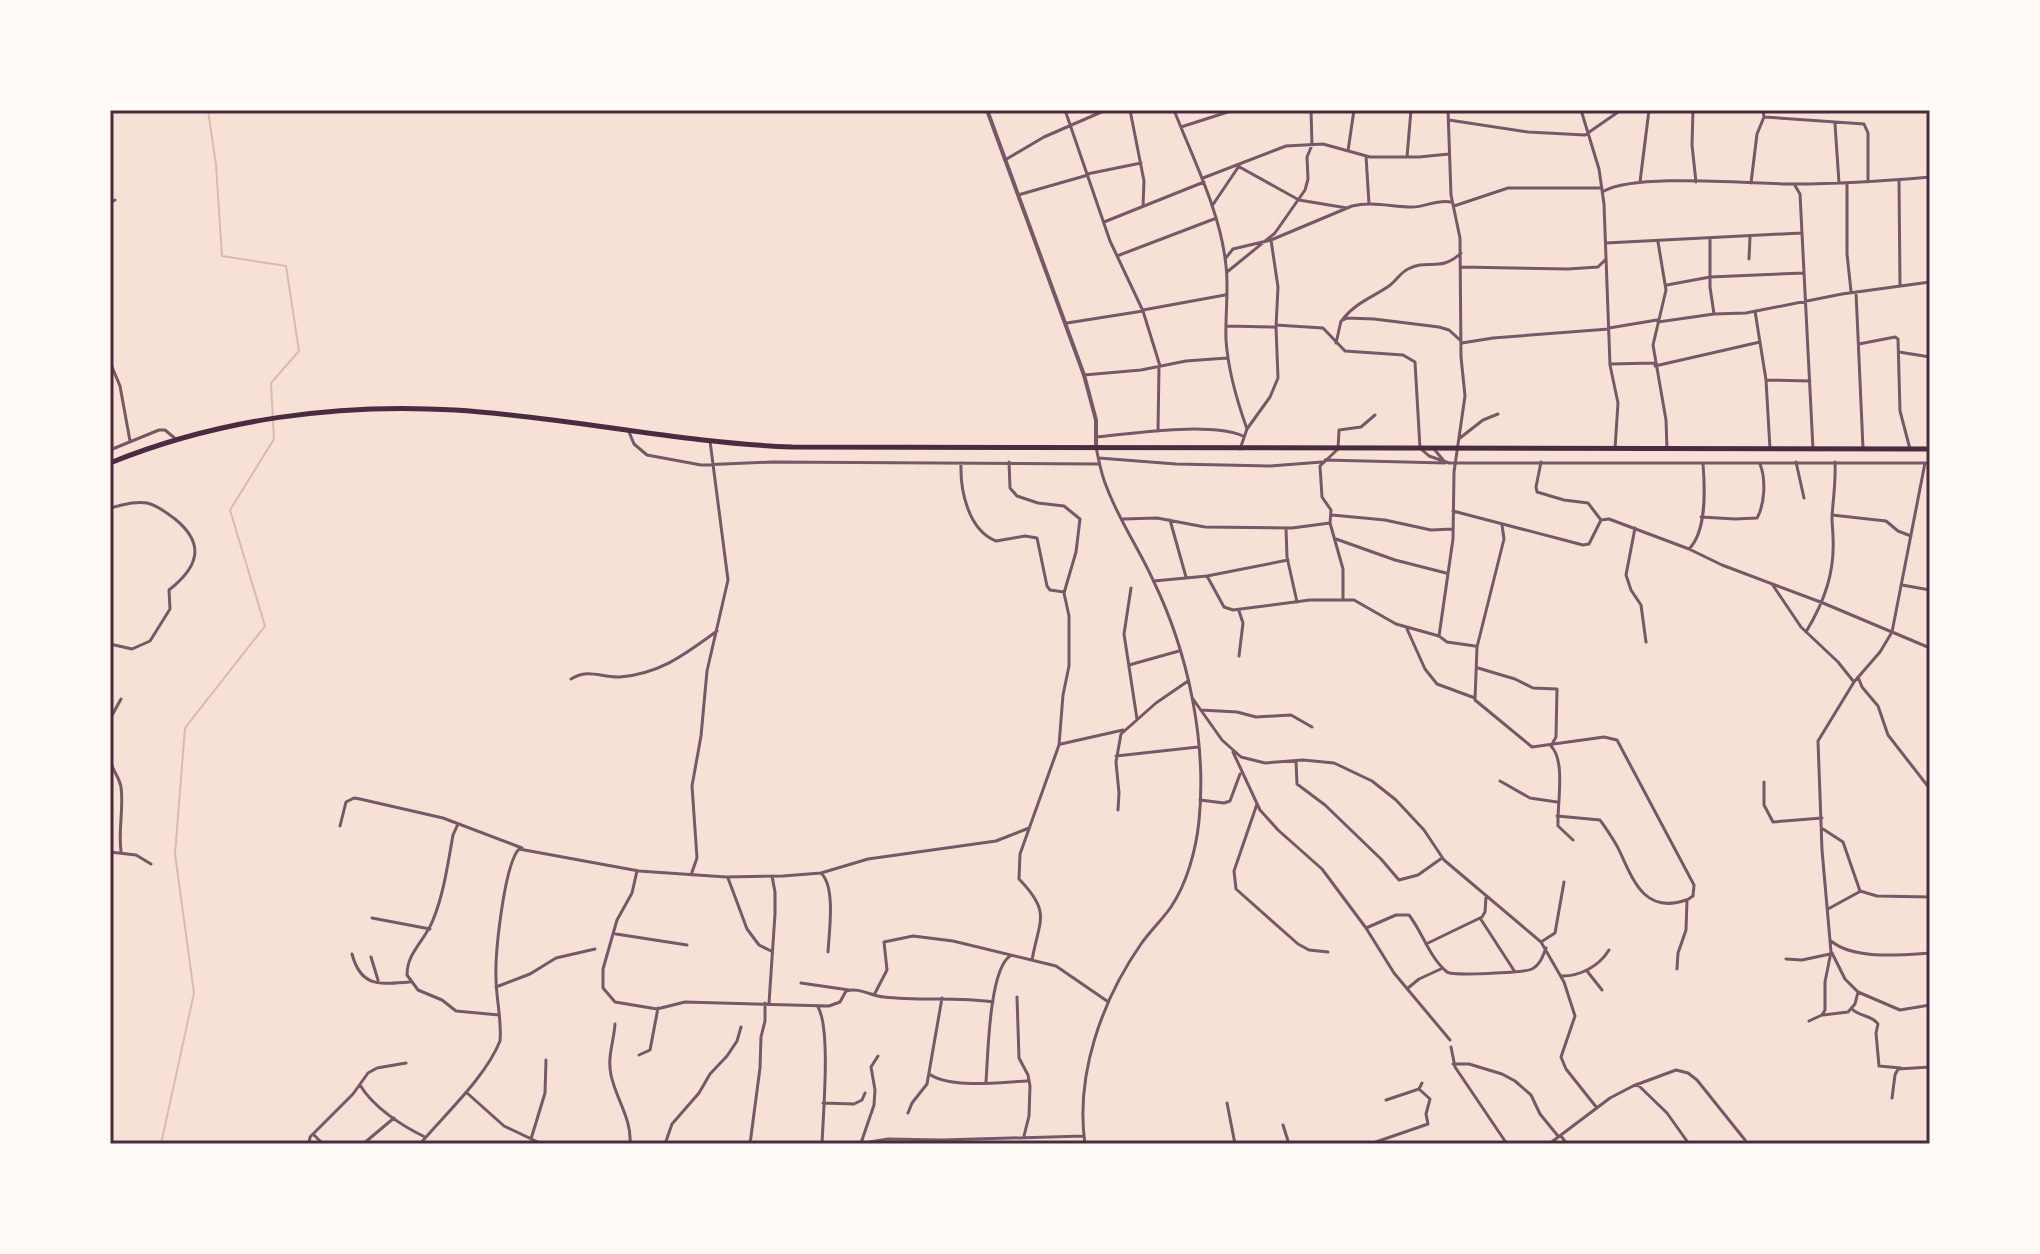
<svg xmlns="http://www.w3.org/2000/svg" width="2040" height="1254" viewBox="0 0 2040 1254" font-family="'Public Sans',sans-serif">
<rect width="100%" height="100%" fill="#f7e1d7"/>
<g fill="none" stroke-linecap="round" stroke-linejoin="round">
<path stroke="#dcb8b0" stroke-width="2" d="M161 1144 194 993 175 854 185 728 265 626 230 510 274 439 271 383 299 351 286 266 222 256 216 165 208 110"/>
<path stroke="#755966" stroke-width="3" d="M1065 110 1110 241 1143 311 1160 366
M1130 110 1144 181 1143 206
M1174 110C1193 159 1221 213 1226 266 1229 290 1225 315 1226 340 1228 370 1237 401 1247 429
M1581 110 1599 169 1604 204 1610 365 1618 403 1615 449
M1693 110 1692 145 1696 182
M1764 117 1864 124 1868 133V182
M1449 120 1528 132 1585 135 1621 110
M1835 124 1839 183
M1181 127 1234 110
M1348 151 1354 110
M1366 156 1369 204
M1407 157 1411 110
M1005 160 1044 137 1106 110
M1236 165 1299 200 1347 208
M1087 174 1141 163
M1203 178 1286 146 1323 144 1370 157H1419L1449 154
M1899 181 1900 285
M1640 182 1649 110
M1751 183 1757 134 1764 117 1763 110
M1847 183V254L1851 291
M1794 184 1800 194 1813 449
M1604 191C1637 173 1751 184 1794 184 1840 184 1885 181 1930 177
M1018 195 1088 175
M110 203 115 200
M1212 206 1239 166
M1454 206 1508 188H1602
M1929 211 1930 214
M1104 222 1204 182
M1710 239V287L1714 314
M1658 242 1666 290 1653 345 1666 420 1667 449
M1606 243 1801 233
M1117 256 1214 219
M1225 259 1233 249 1271 240 1352 206C1372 201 1392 207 1412 207 1426 207 1437 199 1451 202
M1749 259 1750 237
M1460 267 1568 269 1598 267 1605 260
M1227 272 1275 233 1305 190 1308 179 1307 157 1312 145 1311 110
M1667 285 1710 277 1803 273
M1856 292 1863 448
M1143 310 1225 295
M1755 311 1766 380 1770 449
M1343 319C1355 303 1373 297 1389 286 1396 281 1400 273 1408 269 1428 258 1440 273 1461 253
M1658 322 1714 314 1746 313 1842 294 1930 282
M1067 323 1143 311
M1276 325 1323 328 1345 351 1403 355 1415 362 1420 448 1429 456 1449 463H1930
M1226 326 1274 327
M1609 328 1657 320
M1336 343 1341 321 1347 318 1374 319 1439 327 1449 330 1461 341
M1462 343 1493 338 1609 329
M1859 344 1895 337 1898 339 1900 411 1910 449
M1899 352 1930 357
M110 362 120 386 130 441
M1610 364 1655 363
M1655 366 1760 342
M1084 375 1141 370 1186 361 1227 358
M1766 380 1810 381
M1158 431 1159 367
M629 432 634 444 647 455 701 465 772 462 1099 464
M1097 437C1133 433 1212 422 1243 436
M1460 438 1483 420 1498 414
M1240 449 1247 429 1270 397 1278 378 1276 327 1278 287 1271 240
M1434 449 1444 461
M110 450 159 430H165L177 440
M1099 458 1176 464 1270 466 1322 462
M1325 460 1445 463
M1009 462 1010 488 1017 496 1038 503 1064 506 1080 519 1076 552 1064 593 1069 616V666L1063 695 1059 745 1020 854 1019 879C1052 913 1039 920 1032 960
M1541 462 1536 487 1537 492 1564 500 1588 503 1601 520
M1796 462 1804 498
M961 463C960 490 968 530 996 541L1025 536 1037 538 1047 586 1050 590 1064 592
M110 508C123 505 134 501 147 503 157 505 167 513 175 519 207 545 197 568 169 590L170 609 150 641 132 649 110 644
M1453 511 1583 545 1589 544 1601 520 1609 519 1689 549 1722 565 1823 603 1930 648
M1332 515 1385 520 1431 530 1453 529
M1832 515 1886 521 1898 531 1911 536
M1701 517 1735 519 1757 518C1765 504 1766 479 1760 464
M1123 519 1157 518 1205 527 1292 528 1330 523
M1170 520 1186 577
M1502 525 1504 539 1477 647 1475 700 1532 747 1604 737 1617 740 1694 885 1693 896 1687 900 1686 930 1678 953 1677 969
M1286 528 1287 557 1297 602
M1635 528 1626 575 1631 590 1641 605 1646 642
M1336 539 1395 560 1446 573
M1689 549C1707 531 1705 489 1703 464
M1207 576 1288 560
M1154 581 1207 576 1224 607 1233 610 1310 600H1354L1396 624 1439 636 1447 642 1475 646
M1772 584 1801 627 1838 662 1854 682
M1902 585 1930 590
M1131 588 1124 634 1137 719
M1343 600V569L1330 523 1331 510 1322 497 1320 466 1338 449 1339 430 1361 427 1375 415
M1407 629 1425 669 1437 684 1475 698
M1806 632C1824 602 1835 573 1833 537 1833 531 1832 525 1832 518 1833 499 1836 482 1835 462
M1439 636 1453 539 1454 472 1465 396 1461 357 1460 238 1451 195 1448 110
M1239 656 1243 623 1239 611
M1129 665 1179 651
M1478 668 1515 679 1533 688 1557 689 1556 737 1551 746C1566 761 1557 804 1558 826L1573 840
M1858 677 1862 687 1878 706 1888 735 1930 789
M571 679C589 668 601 678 620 677 662 673 685 654 717 631
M1193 699 1222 740 1241 757 1265 763 1303 760 1334 763 1372 781 1396 800 1424 830 1444 860 1541 942 1564 982 1575 1016 1561 1057 1566 1069 1597 1108
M1201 710 1237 712 1256 717 1291 715 1312 727
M110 719 121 699
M1061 744 1123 730
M1233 752 1260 810 1278 830 1322 869 1366 928 1394 973 1450 1040
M1116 756 1198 747
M110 758C111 769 119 776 121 787 124 808 118 830 121 851
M1296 761 1297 784 1325 805 1381 859 1399 880 1418 875 1442 858
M1500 781 1530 798 1557 802
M1764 782V805L1773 822 1822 818
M1200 800 1224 803 1230 801 1240 774
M1257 804 1234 871 1236 889 1298 944 1309 950 1328 952
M1118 810 1119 793 1116 762 1121 734 1156 703 1188 681
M1557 816 1600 820C1607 830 1615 841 1620 852 1634 883 1646 914 1686 900
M458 824 453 835C448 863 444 893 433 920 425 941 407 952 407 975L418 990 442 1000 456 1011 499 1015
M340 826 346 802 354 798 360 799 443 818 522 848
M1823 829 1843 842 1860 891 1877 896 1930 897
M110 852 136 855 151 864
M637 871 632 893 617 920 603 969V988L615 1002 657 1009 685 1002 829 1006 840 1002 846 991C859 987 871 996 884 997 920 1001 957 997 993 1002
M821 873C836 887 829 932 828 952
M691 875 697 858 692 786 701 736 707 671 728 580 710 441
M728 878 747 929 759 945 771 951
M1828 909 1859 892
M372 918 430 929
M1480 918 1515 972
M1366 928 1396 915H1409C1423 933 1429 957 1447 972 1452 976 1524 973 1532 969 1540 965 1543 956 1546 948
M616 934 687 945
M1831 941C1854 960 1901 955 1930 953
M1541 942 1555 933 1564 882
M1426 944 1482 917 1485 912 1486 897
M1832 953 1845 979 1858 992 1900 1010 1930 1005
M352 954C361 988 380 984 410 982
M371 957 378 980
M1786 959 1802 960 1830 954
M1587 971 1602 990
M1562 976C1581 976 1599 966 1609 950
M801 983 849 990
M496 987 530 974 556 958 595 949
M1408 988 1419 979 1443 968
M874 995 887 970 884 942 913 936 953 941 1056 966 1107 1001
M1017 997 1019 1058 1028 1075 1030 1086 1029 1116 1024 1136
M769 1003 775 914V892L772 876
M818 1007C831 1029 823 1115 822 1144
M1852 1009C1860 1017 1872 1015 1878 1024L1876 1033 1879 1066 1901 1068
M1823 1015 1848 1012 1855 1004 1858 992
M1809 1021 1822 1015 1825 1010V982L1831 952 1822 850 1818 741 1854 682 1880 652 1892 632 1925 463
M615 1024C614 1041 607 1057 611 1075 616 1099 632 1119 630 1144
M1451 1047 1455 1067 1507 1144
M639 1055 650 1050 658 1008
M1453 1064H1469L1502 1074 1515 1081 1531 1095 1540 1114 1558 1136
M929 1074C951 1089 1001 1082 1027 1081
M986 1082C988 1056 989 970 1010 956
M1637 1084 1667 1113 1689 1144
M360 1085C373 1107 402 1126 425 1137
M466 1092 504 1126 542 1144
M1892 1098 1895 1075 1898 1069 1930 1067
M1386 1100 1419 1089
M823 1103 854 1104 862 1100 865 1093
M1227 1103 1235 1144
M908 1113 912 1103 927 1084 942 998
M1283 1125 1289 1144
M314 1135 323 1144
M1561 1136 1567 1144
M531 1139 545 1093 546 1060
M861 1143 874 1105 875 1090 871 1067 878 1056
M309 1144 310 1137 353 1094 368 1073 377 1068 406 1063
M363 1144 394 1118
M420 1144C445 1114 485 1078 500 1041 502 1020 496 999 496 978 495 954 504 865 519 849L639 871 726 877 783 876 821 873 868 859 996 841 1029 828
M665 1144 672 1124 699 1093 710 1074 727 1056 737 1041 741 1027
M750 1144 760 1068 761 1037 765 1021V1003
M858 1144 888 1139 941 1140 1084 1136
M1085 1144C1075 1075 1102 1000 1141 944 1150 931 1162 920 1171 907 1187 883 1196 850 1199 821 1207 741 1188 652 1153 580 1139 549 1119 520 1107 488 1101 475 1099 461 1096 447
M1370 1144 1428 1124 1426 1114 1430 1099 1419 1089 1422 1083
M1549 1144 1610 1098 1633 1086 1676 1070 1688 1073 1697 1080 1745 1140 1746 1144"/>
<path stroke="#755966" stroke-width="4" d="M987 110 1084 375 1096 420V447"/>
<path stroke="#4a2c40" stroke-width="5" d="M110 463C218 419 338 403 455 410 567 417 679 443 792 447L1930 449"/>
</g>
<rect width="2040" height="1254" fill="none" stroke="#fffaf5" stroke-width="224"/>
<rect x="112" y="112" width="1816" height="1030" fill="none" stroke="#4a2c40" stroke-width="3"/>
</svg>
